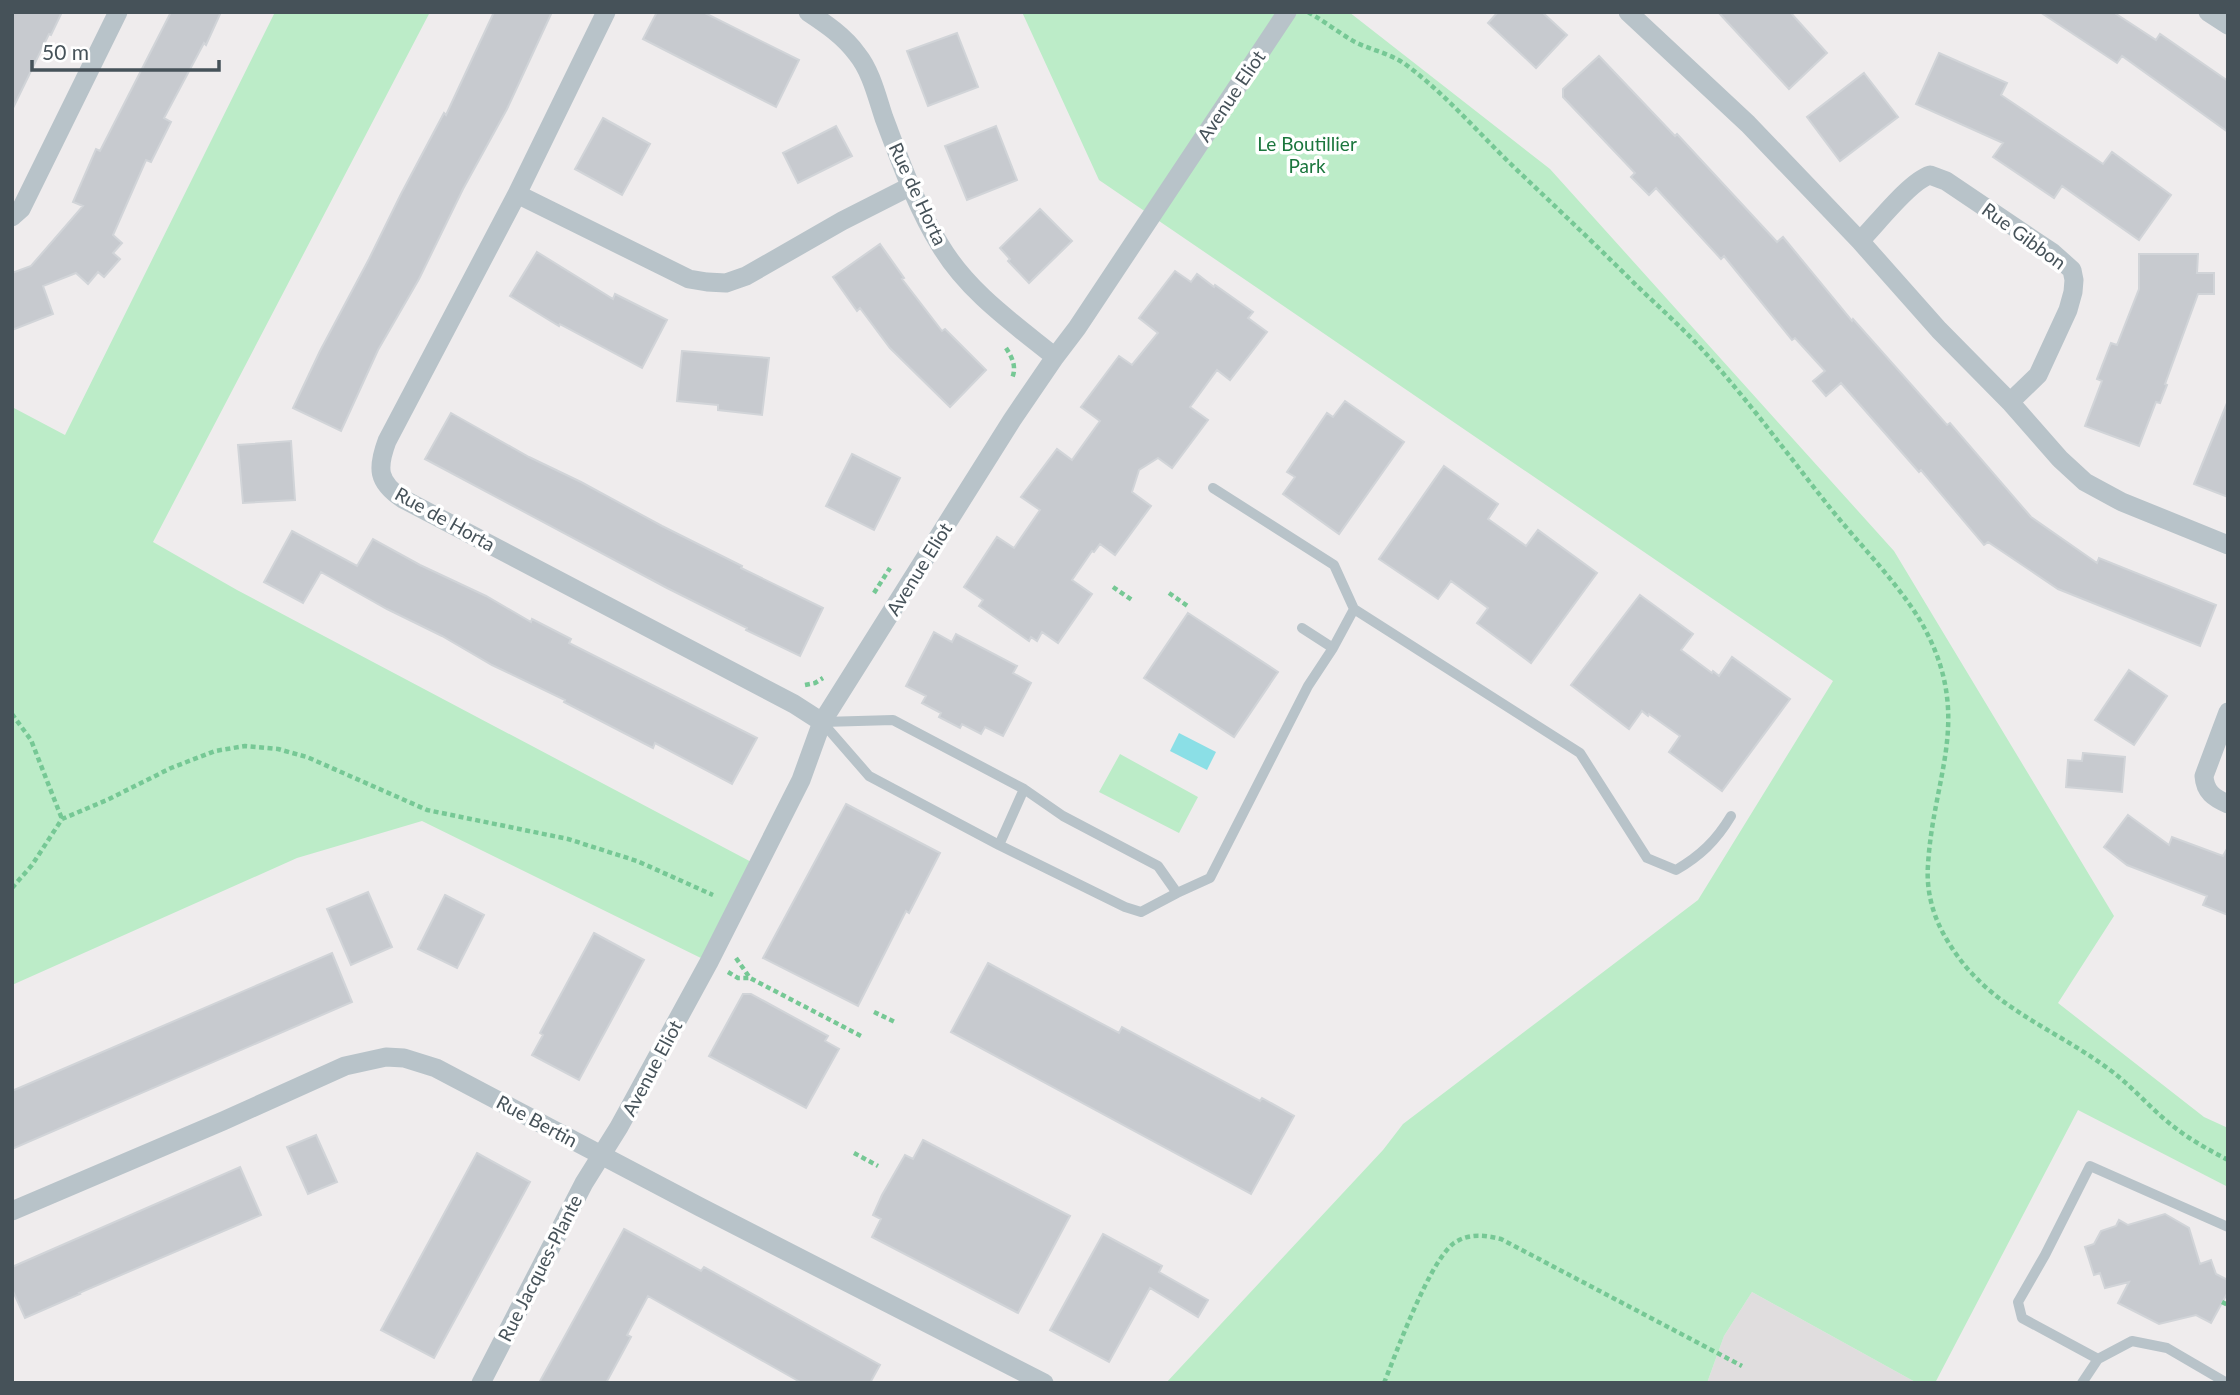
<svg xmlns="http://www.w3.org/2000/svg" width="2240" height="1395" viewBox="0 0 2240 1395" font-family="Lato,sans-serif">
<rect width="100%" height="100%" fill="#efeced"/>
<path fill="#e0ddde" d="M1752 1292 1917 1383H1707L1724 1336Z"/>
<path fill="#bcecc8" d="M275 12H430L153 542 237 590 757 865 709 962 422 821 297 858 12 985V407L65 435Z
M1022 12H1349L1550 169 1894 551 2114 916 2058 1003 2204 1117 2228 1128V1187L2078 1110 1935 1383H1917L1752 1292 1724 1336 1707 1383H1166L1383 1150 1403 1124 1698 900 1833 681 1099 180Z
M1120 754 1198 797 1179 833 1099 792Z"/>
<path fill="#8bdfe6" d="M1179 733 1216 752 1207 770 1170 751Z"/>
<path fill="#c7cacf" stroke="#d1d4d8" stroke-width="2" d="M12 12H62L51 35 49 34 12 110Z
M171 12H221L206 45 204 43 164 118 171 122 151 162 146 160 113 235 122 243 113 253 120 259 104 277 98 272 88 284 76 273 43 286 53 314 12 330V273L31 266 83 206 73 202 96 149 100 151Z
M494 12H552L507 109 463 189 419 279 378 350 341 431 293 408 320 351 369 259 401 194 444 113 446 115Z
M657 12H703L799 60 776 107 643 39Z
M1498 12H1542L1567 35 1536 68 1488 23Z
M1718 12H1790L1827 53 1789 89Z
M2040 12H2113L2156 40 2160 34 2228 81V132L2122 56 2117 63Z
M957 33 978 87 928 106 907 51Z
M1939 53 2007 83 2001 95 2103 164 2112 152 2171 195 2139 240 2062 186 2054 198 1993 157 2003 143 1916 104Z
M1599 56 1675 136 1677 134 1777 242 1783 237 1852 321 1853 319 1947 425 1950 423 2031 517 2097 563 2099 558 2216 605 2200 646 2058 589 1988 542 1984 545 1921 470 1919 472 1841 383 1826 396 1813 381 1825 371 1795 338 1792 340 1724 256 1721 259 1656 188 1649 195 1631 177 1635 173 1563 97V89Z
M1864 73 1898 117 1840 161 1807 117Z
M603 118 650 144 622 195 575 169Z
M836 126 852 156 798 183 783 153Z
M996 126 1017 180 967 200 945 146Z
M1040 209 1072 241 1029 283 1008 261 1010 259 1000 248Z
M880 244 904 278 902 279 942 331 945 329 986 370 950 407 890 348 860 308 857 311 833 277Z
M537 252 613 299 615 294 667 320 642 368 560 324 559 326 510 296Z
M2139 254H2198L2197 273H2214V294H2198L2165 384 2167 385 2160 403 2156 402 2139 446 2085 426 2102 381 2097 379 2111 343 2117 345 2139 289Z
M1175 271 1191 282 1197 274 1214 287 1215 285 1253 312 1248 318 1267 332 1230 380 1217 370 1190 407 1208 420 1172 468 1158 458 1139 470 1132 492 1151 506 1115 555 1100 544 1094 552 1092 551 1072 580 1092 594 1058 643 1042 632 1037 641 1031 637 1029 641 979 606 983 600 964 587 997 537 1014 548 1040 510 1021 497 1057 449 1072 460 1100 421 1081 407 1119 356 1132 365 1158 333 1139 318Z
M682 351 769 358 762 415 718 410V405L677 401Z
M1345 401 1404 442 1339 534 1283 494 1295 477 1287 472 1327 413 1333 417Z
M2227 403H2228V497L2194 484Z
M451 413 529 457 581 482 662 526 742 566 741 568 823 608 800 656 746 630 747 628 667 588 425 459Z
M291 441 295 500 243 503 238 445Z
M852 454 900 478 874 530 826 506Z
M1444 466 1498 504 1488 519 1526 546 1538 530 1597 573 1531 663 1477 623 1488 608 1451 581 1438 599 1379 559Z
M292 531 357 566 373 539 420 565 486 596 531 622 532 619 571 639 569 643 757 738 732 784 655 743 653 748 564 702 565 700 492 665 442 636 387 609 321 572 303 603 264 582Z
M1640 595 1693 634 1681 650 1712 673 1713 671 1719 676 1732 657 1790 699 1722 791 1669 752 1680 736 1649 714 1648 716 1642 711 1629 729 1571 685Z
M1188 613 1278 672 1234 737 1144 678Z
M934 632 952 642 956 634 1017 666 1013 673 1031 683 1003 736 985 727 981 734 962 724 960 728 939 717 941 713 922 703 926 696 906 686Z
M2129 670 2167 696 2134 745 2095 720Z
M2083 753 2125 757 2122 792 2066 787 2068 760 2082 761Z
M846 804 940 853 909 913 906 911 858 1006 763 958Z
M2128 815 2169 845 2172 837 2223 856 2228 847V915L2203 905 2207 896 2127 865 2104 847Z
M368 892 392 947 351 965 327 909Z
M445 895 484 915 457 968 418 949Z
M594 933 644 960 579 1080 532 1055 543 1035 540 1033Z
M332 953 352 1002 12 1149V1091Z
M988 963 1119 1033 1122 1027 1260 1101 1262 1098 1294 1116 1251 1194 951 1032Z
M743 994H751L828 1036 825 1041 839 1049 806 1108 709 1056Z
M316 1135 337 1182 308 1194 287 1147Z
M923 1140 1070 1216 1018 1313 872 1237 881 1219 873 1215 882 1195 905 1155 913 1159Z
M477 1153 530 1182 434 1358 381 1330Z
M240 1167 261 1215 79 1293 80 1294 25 1318 12 1289V1267Z
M2165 1214 2189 1228 2200 1264 2211 1260 2216 1274 2228 1280V1292L2211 1323 2196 1315 2159 1324 2118 1303 2129 1282 2105 1288 2100 1273 2094 1275 2085 1247 2094 1244 2101 1231 2116 1226 2119 1220 2128 1225Z
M624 1229 701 1271 704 1267 880 1365 870 1383H802L648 1296 627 1335 631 1337 606 1383H539Z
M1103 1234 1162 1266 1159 1272 1208 1300 1198 1317 1150 1288 1109 1362 1050 1330Z"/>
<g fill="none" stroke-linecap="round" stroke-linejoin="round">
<path stroke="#76c895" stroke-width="4.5" stroke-dasharray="5 3.5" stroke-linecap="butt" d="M1308 12C1324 21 1339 33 1355 42 1371 50 1389 53 1405 64 1447 95 1480 135 1518 171 1558 209 1598 247 1637 286 1658 306 1679 325 1699 346 1745 396 1785 451 1827 504 1859 545 1906 590 1928 635 1971 722 1933 778 1928 865 1926 891 1933 917 1947 940 1987 1008 2050 1025 2110 1070 2129 1084 2145 1102 2162 1117 2182 1135 2205 1148 2228 1160
M1006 348C1012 357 1017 367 1012 378
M1113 587 1132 600
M874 593 890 568
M1169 593 1189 607
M805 685 815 683 823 678
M12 714 31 740 62 819
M12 888 32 865 62 819 107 800 171 768 215 751 245 746 278 749 307 757 427 810 568 839 637 861 713 895
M736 958 750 978 861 1036
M728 972 738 978H749
M874 1012 895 1022
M854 1153 878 1166
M2222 1302 2228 1305
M1384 1383C1397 1351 1429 1262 1454 1243 1469 1233 1484 1235 1501 1239L1742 1366"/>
<path stroke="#b8c3c9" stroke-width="10" d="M1213 488 1334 565 1354 609
M1302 628 1333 648
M822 722 869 776 999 845 1125 907 1141 912 1177 893
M823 722 893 720 1024 789 1063 816 1158 866 1177 893 1210 878 1308 686 1333 648 1354 609 1580 753 1647 858 1676 870C1700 856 1716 841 1731 816
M999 845 1024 789
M2082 1383 2098 1359
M2227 1383 2167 1348 2132 1341 2098 1359 2022 1318 2018 1302 2045 1255 2090 1166 2228 1227"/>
<path stroke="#b8c3c9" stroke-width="19" d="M606 12 517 194 387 441C377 468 377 482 403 499L794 704 822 722
M808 12C826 24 844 36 857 54 871 71 877 97 884 118 900 160 916 206 940 245 968 292 1013 323 1055 357
M1628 12 1748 124 1860 241 1939 330 2010 402 2060 459 2085 482 2122 502 2228 545
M2208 12 2228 25
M517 194 689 279 707 282 726 283 746 276 842 221 911 186
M12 217 21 209 118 12
M1860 241C1876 225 1910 181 1930 175L1946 181 2053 253 2072 270 2074 280 2073 292 2068 310 2038 375 2010 402
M2228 712 2204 776C2205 792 2214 798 2228 804
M12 1211 223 1121 345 1066 386 1057 404 1058 436 1068 700 1207 1044 1383
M481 1383 584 1183 619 1127 709 962 801 780 822 722 1012 420 1055 357 1077 328 1287 12"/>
</g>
<g text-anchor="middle" stroke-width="7" stroke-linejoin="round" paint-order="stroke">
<g font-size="19" fill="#465259" stroke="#fff">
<text transform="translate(1231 96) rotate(-56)" y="7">Avenue Eliot</text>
<text transform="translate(918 194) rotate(65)" y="7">Rue de Horta</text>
<text transform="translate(2024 236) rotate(36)" y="7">Rue Gibbon</text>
<text transform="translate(445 519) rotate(29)" y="7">Rue de Horta</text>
<text transform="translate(919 569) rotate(-58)" y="7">Avenue Eliot</text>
<text transform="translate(652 1068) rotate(-62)" y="7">Avenue Eliot</text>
<text transform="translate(537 1121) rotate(28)" y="7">Rue Bertin</text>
<text transform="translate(540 1268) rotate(-63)" y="7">Rue Jacques-Plante</text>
</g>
<g font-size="19" fill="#1b763d" stroke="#fff">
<text x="1307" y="151">Le Boutillier<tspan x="1307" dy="22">Park</tspan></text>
</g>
</g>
<rect width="2240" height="1395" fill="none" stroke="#465259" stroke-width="28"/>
<path d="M32 60v10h187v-10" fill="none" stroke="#465259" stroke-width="3.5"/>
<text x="42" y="60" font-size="21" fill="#465259" stroke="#ffffff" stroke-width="5" paint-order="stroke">50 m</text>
</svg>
